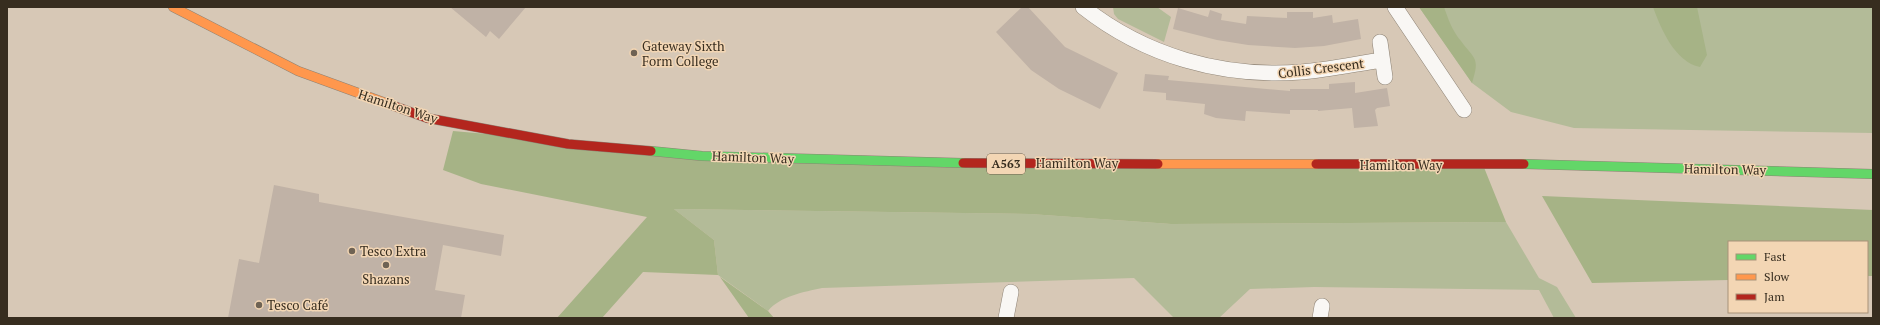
<svg xmlns="http://www.w3.org/2000/svg" width="1880" height="325" viewBox="0 0 1880 325" font-family="'PT Serif',serif">
<rect width="100%" height="100%" fill="#d7c8b6"/>
<path fill="#b3bb98" d="M1113 7H1157L1171 17 1164 42 1118 19 1114 14Z
M1419 7H1873V133L1574 128 1511 112 1472 83Z
M674 209 1030 214 1171 224 1506 222 1539 278 1557 287 1576 318H1554L1539 290 1314 287 1250 289 1219 318H1174L1134 278 822 288C804 292 780 296 768 311L718 275 714 240Z"/>
<path fill="#a6b386" d="M1419 7H1444C1448 19 1453 32 1461 41 1475 60 1480 57 1472 83Z
M1653 7H1697L1707 55 1700 67C1675 62 1661 29 1653 7Z
M453 131 748 157 1483 165 1506 222 1171 224 1030 214 674 209 714 240 718 275 643 272 602 318H557L647 217 481 184 443 170Z
M1542 196 1873 210V276H1867V242H1729V280L1592 283Z
M720 277 768 311 774 318H749Z"/>
<path fill="#c0b2a6" d="M450 7H526L499 39 490 31 486 37Z
M1022 7H1028L1065 47 1118 73 1100 109 1059 89 1031 70 996 32Z
M1178 8 1208 17 1210 10 1222 14 1221 20 1246 24 1247 16 1287 18V12H1313V18L1332 15 1333 23 1358 19 1361 39 1324 46 1295 48 1248 45 1217 40 1173 29Z
M1145 74 1169 76 1168 80 1290 91V89H1329V84L1355 82V93L1387 88 1390 106 1377 108 1375 110 1378 126 1354 128 1352 108 1318 111V110H1290V114L1246 111 1245 121 1216 118 1204 114 1205 104 1166 100V93L1143 91Z
M274 185 319 194V202L504 235 501 256 443 245 435 290 465 295 461 318H228L239 259 259 263Z"/>
<g fill="none" stroke-linecap="round" stroke-linejoin="round">
<g stroke="#8d8274" stroke-width="16">
<path id="street" d="M1083 7C1145 56 1222 78 1301 72 1328 70 1355 64 1382 60
M1395 7 1464 110
M1380 42 1385 77
M1006 318 1011 292
M1320 318 1322 306"/>
</g>
<g stroke="#8d8274" stroke-width="10">
<path id="fast" d="M651 151 702 156 963 163
M1524 164 1873 174"/>
</g>
<g stroke="#8d8274" stroke-width="10">
<path id="slow" d="M173 7 298 71 394 106
M1158 164H1316"/>
</g>
<g stroke="#8d8274" stroke-width="10">
<path id="jam" d="M394 106 427 118 568 144 651 151
M963 163 1158 164
M1316 164H1524"/>
</g>
<use href="#street" stroke="#f9f7f4" stroke-width="15"/>
<use href="#fast" stroke="#63d668" stroke-width="9"/>
<use href="#slow" stroke="#ff974d" stroke-width="9"/>
<use href="#jam" stroke="#b3261e" stroke-width="9"/>
</g>
<g fill="#6f6354" stroke="#f3d6b4" stroke-width="1.5">
<circle cx="634" cy="53" r="4"/>
<circle cx="352" cy="251" r="4"/>
<circle cx="386" cy="265" r="4"/>
<circle cx="259" cy="305" r="4"/>
</g>
<g text-anchor="middle" stroke-width="3" stroke-linejoin="round" paint-order="stroke">
<rect fill="#f3d6b4" stroke="#6f604c" stroke-width="1" x="987" y="154" width="38" height="20" rx="3"/>
<g font-size="12" font-weight="bold" fill="#372d1f">
<text x="1006" y="168">A563</text>
</g>
<g font-size="13" fill="#372d1f" stroke="#f3d6b4" text-anchor="start">
<text x="642" y="51">Gateway Sixth<tspan x="642" dy="15">Form College</tspan></text>
<text x="360" y="256">Tesco Extra</text>
<text x="386" y="284" text-anchor="middle">Shazans</text>
<text x="267" y="310">Tesco Café</text>
</g>
<g font-size="13" fill="#372d1f" stroke="#f3d6b4">
<text transform="translate(1321 68) rotate(-7)" y="5">Collis Crescent</text>
<text transform="translate(398 106) rotate(18)" y="5">Hamilton Way</text>
<text transform="translate(753 157) rotate(2)" y="5">Hamilton Way</text>
<text x="1077" y="168">Hamilton Way</text>
<text x="1401" y="170">Hamilton Way</text>
<text transform="translate(1725 169) rotate(1)" y="5">Hamilton Way</text>
</g>
</g>
<rect width="1880" height="325" fill="none" stroke="#372d1f" stroke-width="16"/>
<rect x="1728" y="241" width="140" height="72" fill="#f3d6b4" stroke="#a89278"/>
<rect x="1736" y="254" width="20" height="6" fill="#63d668" stroke="#a89278"/>
<text x="1764" y="261" font-size="12" fill="#372d1f">Fast</text>
<rect x="1736" y="274" width="20" height="6" fill="#ff974d" stroke="#a89278"/>
<text x="1764" y="281" font-size="12" fill="#372d1f">Slow</text>
<rect x="1736" y="294" width="20" height="6" fill="#b3261e" stroke="#a89278"/>
<text x="1764" y="301" font-size="12" fill="#372d1f">Jam</text>
</svg>
